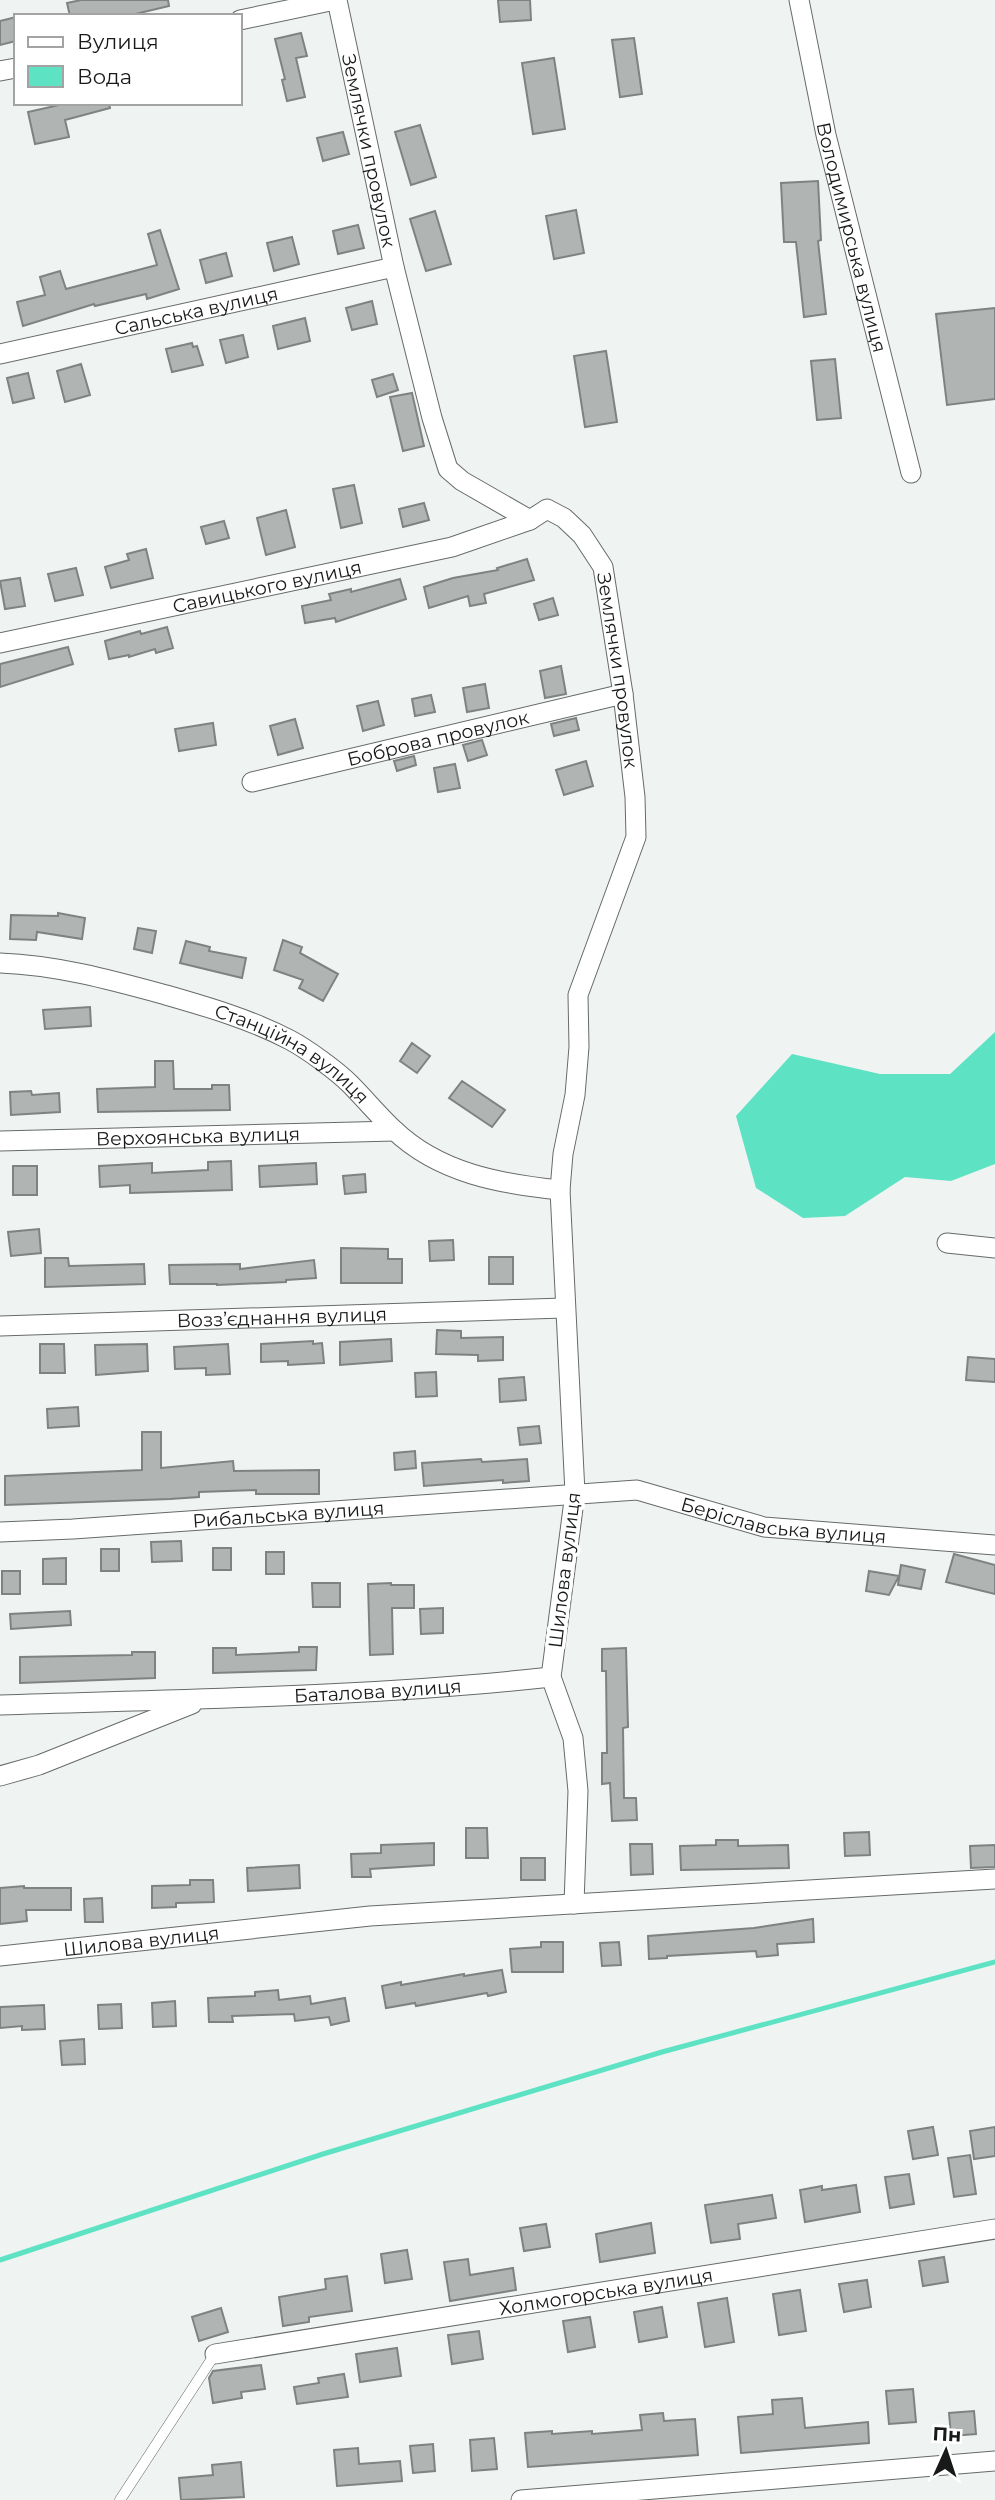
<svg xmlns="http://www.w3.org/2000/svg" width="995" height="2500" viewBox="0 0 995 2500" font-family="Montserrat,sans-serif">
<rect width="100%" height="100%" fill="#eff4f2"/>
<path fill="#5ee2c4" d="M995 1032V1164L951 1181 905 1177 845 1216 803 1218 756 1188 736 1116 792 1054 880 1074H950Z"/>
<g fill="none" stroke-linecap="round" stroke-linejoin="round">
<path stroke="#5ee2c4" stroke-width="5" d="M0 2260 323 2154 662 2052 995 1962"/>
</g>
<path fill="#b0b5b3" stroke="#7e8382" stroke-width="2" d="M81 0H168L169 6 127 16H70L67 3Z
M498 0H530L531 20 500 22Z
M16 17V41L0 45V21Z
M301 33 307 56 296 58 305 97 287 101 282 80 285 79 275 39Z
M634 38 642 94 620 97 612 40Z
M554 58 565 129 533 134 522 63Z
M68 103H109L110 108 65 120 69 137 35 144 28 112Z
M420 125 436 177 411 185 395 132Z
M343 132 349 154 323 161 317 138Z
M818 181 821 240 818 241 826 314 804 317 796 242H784L781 183Z
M576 210 584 253 554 259 546 216Z
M435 211 451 264 426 271 410 219Z
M358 225 364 248 338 254 333 231Z
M160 230 179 289 147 299 146 294 95 306 94 304 23 326 17 302 45 295 40 277 60 271 66 289 157 265 148 234Z
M292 237 299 264 274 271 267 243Z
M226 253 232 276 206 283 200 260Z
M372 301 377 324 352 330 346 308Z
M995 308V399L947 405 936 314Z
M305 318 310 341 278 349 273 326Z
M243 335 248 357 226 363 220 340Z
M192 343 193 347 197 346 203 365 172 372 166 349Z
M606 351 617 422 585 427 574 356Z
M835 359 841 418 817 420 811 361Z
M81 364 90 395 65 402 57 371Z
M28 373 34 398 13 403 7 378Z
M393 374 398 390 377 397 372 380Z
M412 393 424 446 403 451 390 397Z
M354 485 362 523 341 528 333 489Z
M424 503 429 520 403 527 399 509Z
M286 510 295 547 266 555 257 518Z
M224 521 229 538 206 544 201 527Z
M146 549 153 578 111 588 105 567 129 560 127 554Z
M527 559 534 580 484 594 486 603 470 606 468 596 429 608 424 587 453 578 498 570 497 568Z
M76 568 83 595 55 601 48 574Z
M20 578 25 606 5 609 0 581Z
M400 579 406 599 336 622 335 618 305 623 302 606 331 600 329 594 351 589V592Z
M553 598 558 615 539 620 534 604Z
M167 627 173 648 156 653 155 649 129 657V655L109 659 105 641 140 631 141 634Z
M68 647 73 664 0 687V664Z
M561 666 566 694 545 698 540 671Z
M485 684 489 708 467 712 463 688Z
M431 695 435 712 415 716 412 699Z
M378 701 384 725 363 731 357 706Z
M576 718 579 730 554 736 551 724Z
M295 719 303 748 278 755 270 726Z
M213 723 216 745 179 751 175 729Z
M482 740 487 755 468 761 463 745Z
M414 756 416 765 397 771 394 761Z
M586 761 593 786 564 795 556 770Z
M455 764 460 788 438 792 434 768Z
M58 913 85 918 82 939 37 932 36 940 10 939 11 915 58 916Z
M138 928 156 931 152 953 134 949Z
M283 940 302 947 300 953 338 974 323 1001 299 988 303 980 274 970Z
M186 941 210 947 209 951 246 958 242 978 180 963Z
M90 1007 91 1026 45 1029 43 1010Z
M412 1043 430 1056 417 1073 400 1061Z
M155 1061H173L174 1089H212V1085H229L230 1110 98 1112 97 1089 155 1087Z
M462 1081 505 1110 492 1127 449 1098Z
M31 1091 32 1095 59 1093 60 1112 11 1115 10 1092Z
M231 1161 232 1190 130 1193V1185L100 1187 99 1166 152 1163V1173L208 1170V1162Z
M316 1163 317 1184 260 1187 259 1166Z
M13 1166H37V1195H13Z
M365 1174 366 1192 345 1194 343 1176Z
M39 1229 41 1253 11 1256 8 1232Z
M453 1240 454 1260 430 1261 429 1241Z
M341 1248 388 1249V1259H402V1283H341Z
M489 1257H513V1284H489Z
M45 1258H68L69 1266 144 1264 145 1284 45 1287Z
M314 1260 316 1278 286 1280V1282L217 1285V1284H170L169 1265 240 1264V1269Z
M437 1330 461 1331V1338L503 1337V1360L478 1361V1355L436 1354Z
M391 1339 392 1361 340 1365V1342Z
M313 1341V1344L322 1343 324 1363 288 1365V1361L261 1362V1344Z
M40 1344H64L65 1373H40Z
M147 1344 148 1371 96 1375 95 1345Z
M228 1344 230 1374 206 1375V1368L175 1369 174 1347Z
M968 1357 995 1359V1382L966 1380Z
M436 1372 437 1396 416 1397 415 1373Z
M524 1377 526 1400 500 1402 499 1379Z
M78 1407 79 1426 48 1428 47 1409Z
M539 1426 541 1443 520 1445 518 1428Z
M142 1432H161V1468L233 1461 234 1471 319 1470V1494H256V1490L199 1492V1497L170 1499 5 1505V1476L142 1470Z
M415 1451 416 1468 395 1470 394 1453Z
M481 1459 482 1462 527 1459 529 1481 503 1483V1480L424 1486 422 1463Z
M181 1541 182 1561 152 1562 151 1542Z
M213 1548H231V1570H213Z
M101 1549H119V1571H101Z
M266 1552H284V1574H266Z
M954 1554 995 1565V1594L946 1582Z
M66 1558V1584H43V1559Z
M901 1565 925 1570 921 1589 898 1585Z
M2 1571H20V1594H2Z
M869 1571 899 1576 889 1595 866 1591Z
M312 1583H340V1607H313Z
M391 1583V1585H414V1608H392L393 1654 370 1655 368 1584Z
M443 1608V1633L421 1634 420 1609Z
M70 1611 71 1625 11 1629 10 1614Z
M299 1647H317L316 1670 213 1673V1648H236V1655L299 1652Z
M626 1648 628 1727 623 1728 624 1798H636L637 1820 612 1821 610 1783 602 1784V1753H607L606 1671H602V1649Z
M132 1652H155V1678L20 1683V1657L132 1655Z
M466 1828H487L488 1858H466Z
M869 1832 870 1855 845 1856 844 1833Z
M716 1840H738V1846L788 1845 789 1868 681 1870 680 1846 716 1845Z
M434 1843V1865L370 1869 371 1877H352L351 1854 381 1853V1845Z
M630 1844H652L653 1874 631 1875Z
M995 1845V1867L971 1868 970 1846Z
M521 1858H545V1880H521Z
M299 1865 300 1888 248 1891 247 1868Z
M190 1880H213L214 1902 176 1903V1907L152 1908V1886L190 1885Z
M24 1886V1888H71V1910H26L27 1921 0 1924V1888Z
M102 1898 103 1922H85L84 1899Z
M813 1919 814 1942 777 1944 778 1955 757 1957 756 1951 667 1956V1958L649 1959 648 1936 754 1928Z
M541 1942H563V1972H512L510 1949 541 1947Z
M619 1942 621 1965 602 1966 600 1943Z
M502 1970 506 1992 488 1996 487 1993 416 2006 415 2003 386 2008 382 1986 401 1982V1985L464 1974V1976Z
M278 1990 279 2000 310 1996 311 2004 345 1998 349 2021 331 2025 329 2017 295 2021 294 2014 232 2016 233 2022H209L208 1998 255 1996V1992Z
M175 2001 176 2026 153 2027 152 2003Z
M121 2004 122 2028 99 2029 98 2005Z
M44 2005 45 2029 22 2030V2026L0 2028V2007Z
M84 2039 85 2064 62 2065 60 2041Z
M933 2127 938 2155 913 2159 908 2131Z
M995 2127V2156L974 2159 970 2131Z
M970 2155 976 2194 954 2197 948 2158Z
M909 2174 914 2204 890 2208 885 2177Z
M856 2185 860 2212 805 2222 800 2190 822 2186V2190Z
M772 2195 776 2218 738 2224 740 2239 711 2243 705 2205Z
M651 2223 655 2253 600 2262 596 2234Z
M546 2224 550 2247 524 2251 520 2228Z
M407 2250 412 2279 385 2283 381 2254Z
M944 2257 948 2282 923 2286 919 2261Z
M468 2259 470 2275 513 2268 516 2290 450 2301 444 2262Z
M347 2276 352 2311 309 2317V2322L283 2326 279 2297 326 2289 325 2279Z
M867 2280 871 2307 844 2312 839 2284Z
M800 2290 806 2331 779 2335 773 2294Z
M727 2298 734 2342 705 2347 698 2303Z
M662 2307 667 2337 639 2342 634 2312Z
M221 2308 228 2332 199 2341 192 2317Z
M590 2317 595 2347 568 2352 563 2321Z
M479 2331 483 2359 452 2364 448 2335Z
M397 2348 401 2376 360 2382 356 2354Z
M261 2365 265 2389 241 2392 242 2398 213 2403 209 2378 213 2371Z
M344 2374 348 2397 297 2404 294 2387 319 2383 318 2378Z
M913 2389 916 2422 889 2424 886 2391Z
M802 2398 805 2428 868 2422 869 2443 741 2453 738 2417 773 2414 772 2400Z
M974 2411 976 2434 951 2436 949 2413Z
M663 2413 664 2421 695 2419 698 2455 528 2467 525 2433 552 2431V2434L592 2431V2434L642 2430 640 2415Z
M494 2438 497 2469 472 2471 470 2440Z
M433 2444 435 2471 413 2473 410 2446Z
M358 2448 359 2464 400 2461 402 2481 337 2486 334 2450Z
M241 2462 244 2497 181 2500 179 2478 213 2475 212 2465Z"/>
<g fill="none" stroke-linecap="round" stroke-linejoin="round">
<g stroke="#666a69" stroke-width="11">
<path id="lane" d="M120 2500 215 2354"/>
</g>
<g stroke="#666a69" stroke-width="21">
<g id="street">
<path id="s1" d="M337 0 394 267 432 418 448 469 462 481 530 520 547 509 564 518 582 535 603 567 623 694 635 797 636 837 578 995 579 1047 575 1095 563 1154 560 1190 575 1493 551 1677 573 1738 578 1791 574 1904"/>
<path id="s2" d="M799 0 826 135 911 473"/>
<path d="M240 20 335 0"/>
<path d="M0 71 16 68"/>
<path id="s3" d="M0 354 394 267"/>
<path id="s4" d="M0 643 452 547 530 520"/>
<path id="s5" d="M252 782 623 694"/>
<path id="s6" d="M0 963C57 965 111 980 166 995 208 1007 252 1020 290 1040 307 1049 337 1071 350 1084 365 1099 379 1116 394 1130 439 1173 500 1184 560 1190"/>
<path id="s7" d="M0 1141 395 1131"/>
<path d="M947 1243 995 1248"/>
<path id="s8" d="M0 1326 564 1308"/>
<path id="s9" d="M0 1532 73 1529 637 1490 764 1527 995 1545"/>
<path id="s10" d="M0 1705C183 1699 368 1697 551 1677"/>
<path d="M0 1776 39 1765 192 1704"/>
<path id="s11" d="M0 1956 370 1916 995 1879"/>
<path id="s12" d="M215 2354 995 2229"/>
<path d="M521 2500 995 2461"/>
</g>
</g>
<use href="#lane" stroke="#fff" stroke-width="10"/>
<use href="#street" stroke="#fff" stroke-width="19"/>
</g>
<g text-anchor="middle" stroke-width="7" stroke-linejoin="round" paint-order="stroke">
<g font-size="19" fill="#181a19" stroke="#fff">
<text dy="7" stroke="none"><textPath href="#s1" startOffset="154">Землячки провулок</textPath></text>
<text dy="7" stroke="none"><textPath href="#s2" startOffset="243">Володимирська вулиця</textPath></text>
<text dy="7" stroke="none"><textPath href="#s3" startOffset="201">Сальська вулиця</textPath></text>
<text dy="7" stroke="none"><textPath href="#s4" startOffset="273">Савицького вулиця</textPath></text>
<text dy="7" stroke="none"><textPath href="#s1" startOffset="786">Землячки провулок</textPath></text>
<text dy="7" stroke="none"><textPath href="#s5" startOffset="191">Боброва провулок</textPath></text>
<text dy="7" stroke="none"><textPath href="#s6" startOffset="310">Станційна вулиця</textPath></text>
<text dy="7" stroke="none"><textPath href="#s7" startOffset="198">Верхоянська вулиця</textPath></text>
<text dy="7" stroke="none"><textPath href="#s8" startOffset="282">Возз’єднання вулиця</textPath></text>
<text dy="7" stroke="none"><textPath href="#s9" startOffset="289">Рибальська вулиця</textPath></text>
<text dy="7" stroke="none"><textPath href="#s9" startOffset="789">Беріславська вулиця</textPath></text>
<text transform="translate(564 1570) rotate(-83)" y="7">Шилова вулиця</text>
<text dy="7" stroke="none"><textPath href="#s10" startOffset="378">Баталова вулиця</textPath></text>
<text dy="7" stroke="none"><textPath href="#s11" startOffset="142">Шилова вулиця</textPath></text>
<text dy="7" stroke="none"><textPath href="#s12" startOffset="396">Холмогорська вулиця</textPath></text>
</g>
</g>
<rect x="14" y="14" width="228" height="91" fill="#ffffff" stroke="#a3a3a3" stroke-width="2"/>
<rect x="28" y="37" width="35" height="10" fill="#ffffff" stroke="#a3a3a3" stroke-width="2"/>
<text x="77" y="49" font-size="21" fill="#181a19">Вулиця</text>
<rect x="28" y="66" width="35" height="21" fill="#5ee2c4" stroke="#a3a3a3" stroke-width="2"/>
<text x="77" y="84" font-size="21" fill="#181a19">Вода</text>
<g transform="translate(946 2451) rotate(3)" stroke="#ffffff" stroke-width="5" paint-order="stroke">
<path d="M0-5L12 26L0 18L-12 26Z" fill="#181a19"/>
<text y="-10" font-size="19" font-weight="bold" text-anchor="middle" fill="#181a19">Пн</text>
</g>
</svg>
